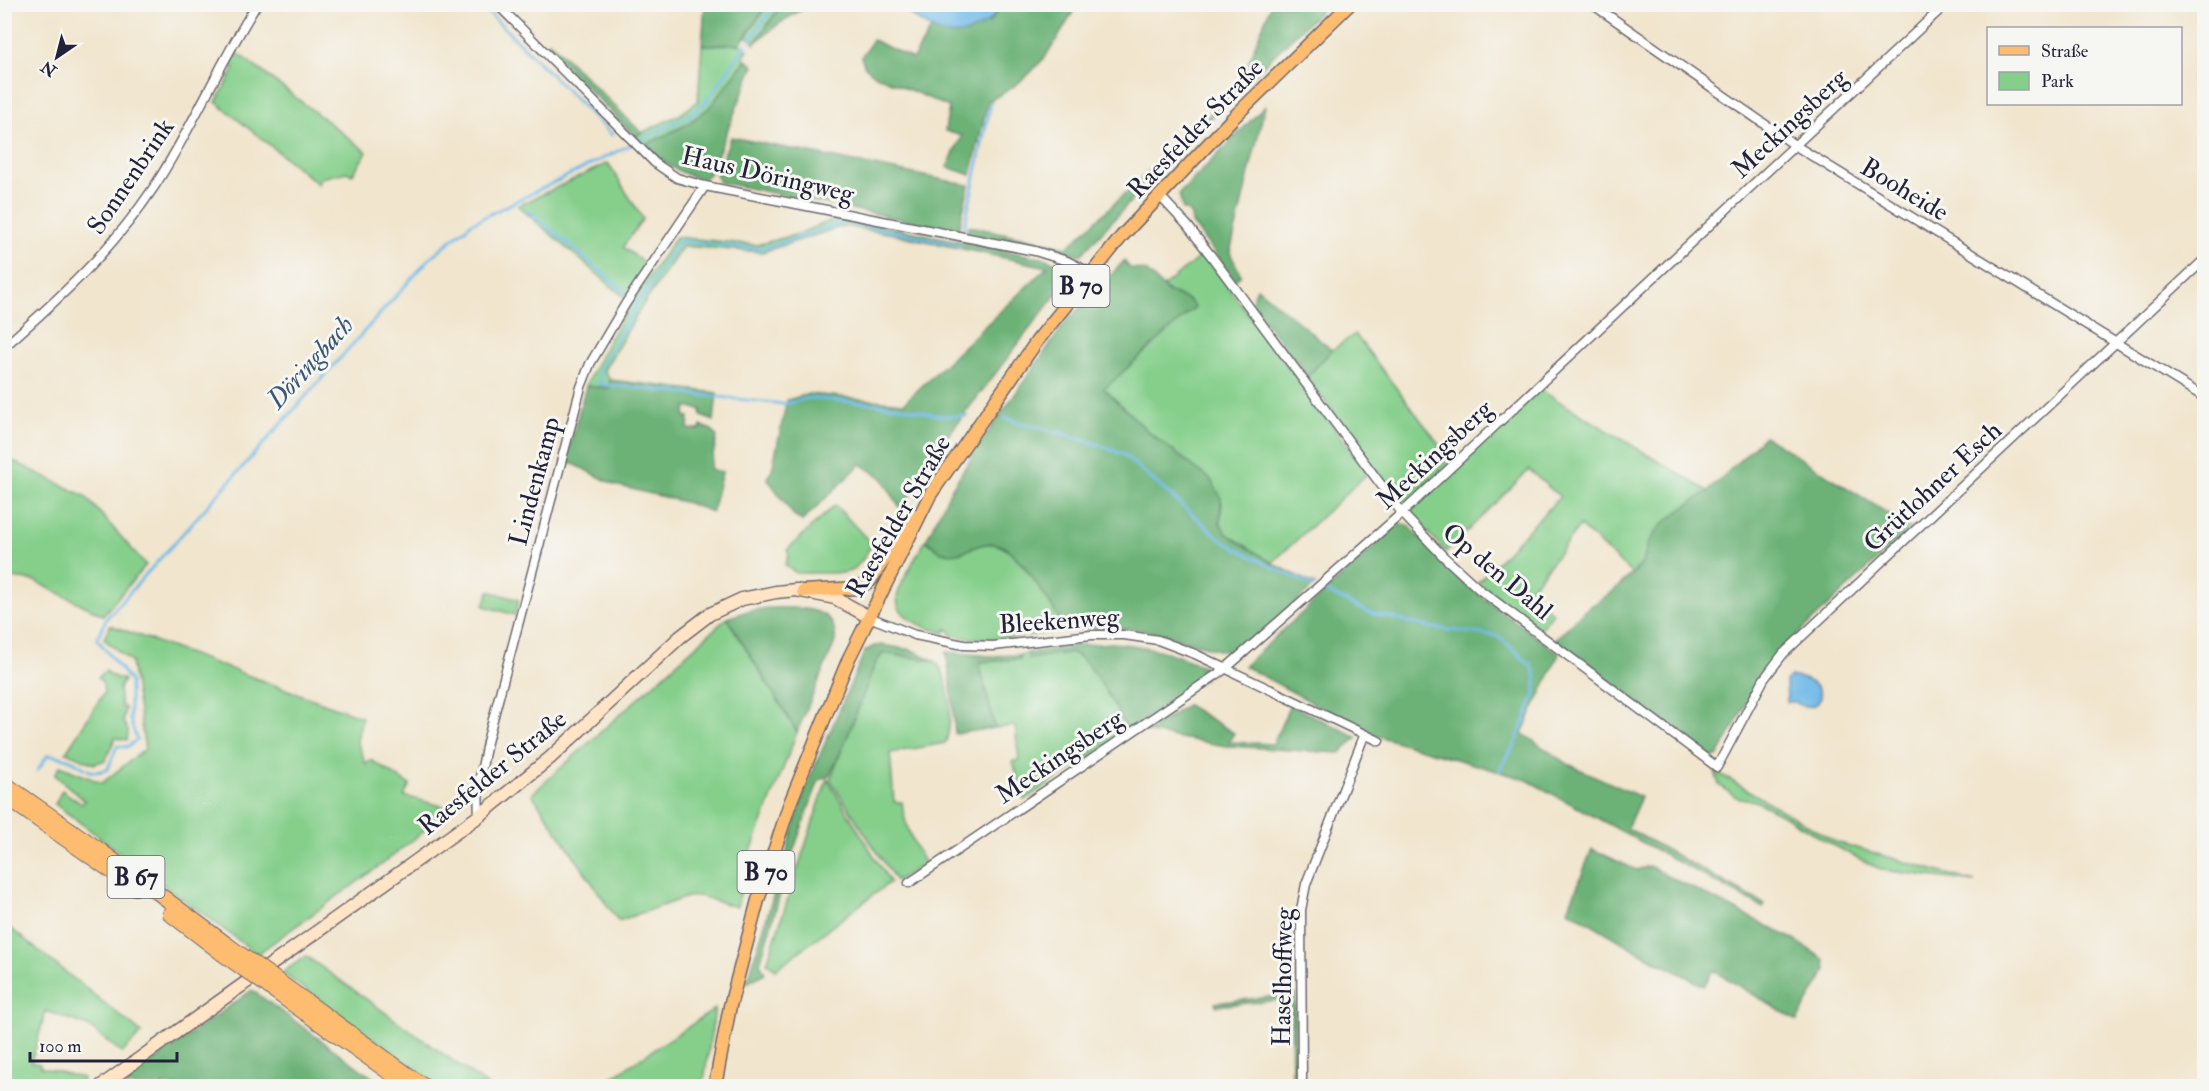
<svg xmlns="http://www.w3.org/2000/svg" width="2209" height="1091" viewBox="0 0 2209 1091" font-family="'IM FELL Double Pica',serif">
<rect width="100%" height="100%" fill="#f6f6f2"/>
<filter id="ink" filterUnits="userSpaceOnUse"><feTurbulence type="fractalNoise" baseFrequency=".0167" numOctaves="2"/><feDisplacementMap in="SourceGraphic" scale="12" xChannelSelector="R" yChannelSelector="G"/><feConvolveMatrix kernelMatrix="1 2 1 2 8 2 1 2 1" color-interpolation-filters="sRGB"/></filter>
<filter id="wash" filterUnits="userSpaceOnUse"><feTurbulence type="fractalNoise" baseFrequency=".008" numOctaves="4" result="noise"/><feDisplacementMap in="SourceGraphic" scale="24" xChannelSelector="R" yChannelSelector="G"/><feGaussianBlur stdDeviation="1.35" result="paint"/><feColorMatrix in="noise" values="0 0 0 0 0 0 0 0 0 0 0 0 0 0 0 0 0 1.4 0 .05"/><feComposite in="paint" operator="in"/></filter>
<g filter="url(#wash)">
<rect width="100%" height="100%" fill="#f1e5cd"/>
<path fill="#85cf8b" stroke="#547863" stroke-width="1.5" d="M767 5H781L754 44 752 38 746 37Z
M740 44 748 50 743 58 746 60 710 107 686 125 645 145 635 136 681 114 698 101 702 45Z
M235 51 367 152 352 175 347 172 321 178 318 184 216 102 235 68 228 64Z
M608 163 643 219 623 247 646 264 624 297 518 206Z
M840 217 894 228 893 234 844 226 762 252 683 246 641 308 604 370 610 380 609 388 586 386C609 332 643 285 676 237L756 245 795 235Z
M1203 254 1368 473 1272 563 1226 534 1220 523 1222 503 1211 480 1151 434 1103 388 1195 307C1186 297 1173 296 1163 287Z
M1355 334 1452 461 1407 502 1399 501 1307 377 1332 350Z
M1537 388 1708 491 1667 520 1657 530 1649 542 1642 564 1632 574 1580 526 1528 592 1553 613 1540 629 1478 582 1560 497 1529 470 1446 552 1413 517V509Z
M7 458 85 496 146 565 103 615 35 581 5 577 4 467Z
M835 505 872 544 863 559 853 570 843 573H796L785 565 789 555 787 550Z
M926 540C930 543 935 549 940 551 964 560 981 535 1002 547 1024 558 1052 608 1067 630 1029 635 990 644 951 635V632L946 629 944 633C929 629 897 619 897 599 897 587 919 552 926 540Z
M489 591 519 600 515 615 484 606Z
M727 618 797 732 748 859 737 907 699 896 687 897 618 921 532 794Z
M110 625 362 717 357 741 366 764 371 760 410 785 404 796 446 807 447 813 381 865 257 954 55 804 62 790 82 804 85 801 55 775 60 766 102 783 145 749 131 662 104 639Z
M883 653 935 661C950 675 954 726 945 743L890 753 894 802H902C904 825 914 845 925 864L896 881 830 780 875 664Z
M1028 653 1030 658C1043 657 1058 652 1072 653 1090 655 1118 714 1128 731L1024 800 1013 761 1019 760 1015 726 995 728 979 662 1020 659 1019 655Z
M106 670 109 675 124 680 119 688 121 706 125 708 123 721 128 731 127 740 115 738 106 760 94 764 66 752 104 693 103 683 98 678Z
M1715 771 1836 842 1975 882 1882 870 1836 847 1781 814 1755 801 1736 797 1719 785Z
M827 779 890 882 776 969 767 963Z
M4 923 142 1033 122 1053 88 1026 46 1011 31 1062 40 1064V1067L83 1078 78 1086H5Z
M306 956 488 1086H440L282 973Z
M715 1009 703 1086H599Z"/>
<path fill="#6cb277" stroke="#476a59" stroke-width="1.5" d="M705 5V4L767 5 740 44 702 45Z
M781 5H809L780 23 756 42Z
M1002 5H1077C1052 49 1036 79 988 101L971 175 947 167 962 136 945 131 949 107 875 75 865 67 861 57 873 40 913 59 932 27 946 34 990 22Z
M1271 5H1327C1241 85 1160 168 1081 255L967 233 969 226 1068 247 1239 86Z
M549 41 642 133 635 136 548 49Z
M746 60 754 65 710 173 703 179C676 173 664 163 645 145L686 125 710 107Z
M1265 106 1230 253 1241 275 1235 280 1192 223 1191 216 1187 210H1183L1179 194Z
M731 137 969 185 958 231 719 182 716 174Z
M894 228 1046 259 1067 267 1071 275 946 438 901 509 882 478 861 464 802 521 795 517 767 478 772 470 787 400 809 394 904 403 1047 267 893 234Z
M1124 261 1130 268 1146 271 1168 292 1188 300 1195 307 1104 389 1151 434 1211 480 1221 498 1220 523 1227 534 1272 563 1315 585 1237 655 1144 630 1103 628 1067 630C1052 609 1024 557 1002 546 980 535 962 562 940 551 935 549 930 543 926 540L952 488 982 441 1066 322Z
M1257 288 1332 350 1307 377 1251 303Z
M610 380 717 393 714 421 701 416V409L686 407 685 416 689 417 688 429 700 430 701 426 712 430 717 437 710 469 722 472 712 512 688 503 615 485 566 460 586 386 609 388Z
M1765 436 1911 528 1780 651 1761 676 1718 756 1711 757 1555 640 1585 610 1611 593 1632 574 1642 564 1649 542 1657 530 1667 520 1708 491Z
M1399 524 1408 525 1461 581 1559 654 1522 733 1566 763 1641 797 1627 828 1764 904 1763 908 1527 780 1371 734 1244 666Z
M767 608C793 608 839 603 835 642L797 732 727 618 748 611Z
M1112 643C1149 646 1172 652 1205 667V678L1128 731C1118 714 1090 655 1071 653 1058 653 1043 657 1029 659L1028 653 1081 645Z
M882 645 912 650 935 661 883 653 875 664 845 743 829 776 819 780 791 857 760 963 765 973 747 983 806 787 865 651 874 646Z
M946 652 989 656 1019 655 1020 659 979 662 995 728 955 734 951 685Z
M1187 705 1234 733 1229 742 1273 744 1290 705 1357 737 1340 753 1226 746 1146 732Z
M1592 849 1636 870 1649 866 1793 939 1825 960 1826 970 1797 1021 1713 970 1704 986 1639 952 1568 910Z
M252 990 384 1086H118Z
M1295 994V1086H1292L1291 999 1216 1006 1215 1003Z"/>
<path fill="#6fbae8" stroke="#486e92" stroke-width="1.5" d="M940 5H1002C992 23 969 37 947 34 933 33 917 18 905 11L903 5Z
M1790 677C1803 676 1819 683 1821 698L1817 704C1809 707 1802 708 1796 702H1787L1786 681Z"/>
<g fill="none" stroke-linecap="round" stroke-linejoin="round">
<path stroke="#6fbae8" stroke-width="3" d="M480 4 612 135
M750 40 775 4
M528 210 638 303 678 243 682 241 757 249 769 247 846 222 960 245
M963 232 991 102
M638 303 600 368 599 384 784 404 809 398 898 406 941 416H967
M1005 418 1061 433 1103 446 1124 455 1223 541 1268 565 1314 586
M1325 591 1367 612 1434 628 1498 636 1531 665 1536 677 1535 695 1516 742 1499 771
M37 771 48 755C54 756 62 757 68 759 85 765 87 777 108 769L117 746 127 747 137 740 130 720V681L97 639 106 619 431 257 472 223 689 116 706 102 746 45"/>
</g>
</g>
<g filter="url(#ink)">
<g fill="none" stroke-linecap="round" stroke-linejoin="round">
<g stroke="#6a666e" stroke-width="11">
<path id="minor" d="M497 4 655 163 677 178 705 186 1035 251 1067 261 1091 273
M1592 4 1796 146 2204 397
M1159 195 1187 225 1212 257 1402 513 1443 556 1480 590 1717 767 1764 679 1783 654 2204 260
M4 347C60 298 113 249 154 187 192 129 219 64 257 4
M869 617 915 635 964 645 993 646 1091 635H1124L1158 640 1195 654 1379 741
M479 816 478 788 487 742 581 387 590 364 626 303 705 186
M909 883 1225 669 1402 513 1946 4
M1302 1086 1301 910 1306 884 1364 736"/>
</g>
<g stroke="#6a666e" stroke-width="15">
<path id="secondary" d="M101 1086 479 816 550 758 680 637 710 614 742 599 776 592 796 590 835 598 869 617"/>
</g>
<g stroke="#6a666e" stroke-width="15">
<path id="primary" d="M803 591 858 588 870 581 914 515
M715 1086 730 1006 758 900 790 803 849 658 930 495 1037 341 1122 236 1232 119 1350 4"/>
</g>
<g stroke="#6a666e" stroke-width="16">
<path id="trunk" d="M4 783 100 850 228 945
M4 796 135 888
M170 914 221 953
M298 995 424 1086
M292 1004 408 1086"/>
</g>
<use href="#minor" stroke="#fff" stroke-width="8"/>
<use href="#secondary" stroke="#ffe4c6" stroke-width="12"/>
<use href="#primary" stroke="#febc71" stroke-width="12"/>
<use href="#trunk" stroke="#febc71" stroke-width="14"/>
<g stroke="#6a666e" stroke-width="16" stroke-linecap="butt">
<path id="trunk-bridge" d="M228 945 298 995
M221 953 292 1004"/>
</g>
<use href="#trunk-bridge" stroke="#febc71" stroke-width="14"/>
</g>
</g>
<g text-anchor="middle" stroke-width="6" stroke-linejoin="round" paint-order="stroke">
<g fill="#f6f6f2" stroke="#626272" stroke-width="1.5">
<rect x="1052.5" y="265" width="57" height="42" rx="4.5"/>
<rect x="737.5" y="851" width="57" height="42" rx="4.5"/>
<rect x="107.5" y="856" width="57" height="42" rx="4.5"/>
</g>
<g font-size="24" font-weight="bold" fill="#22223b">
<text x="1081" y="294">B 70</text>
<text x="766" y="880">B 70</text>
<text x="136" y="885">B 67</text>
</g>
<g font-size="26" fill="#22223b" stroke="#f6f6f2">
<text transform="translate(1789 123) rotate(-43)" y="9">Meckingsberg</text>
<text transform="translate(1195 128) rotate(-46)" y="9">Raesfelder Straße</text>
<text transform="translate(768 174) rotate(13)" y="9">Haus Döringweg</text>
<text transform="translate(130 176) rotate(-56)" y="9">Sonnenbrink</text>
<text transform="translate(1905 189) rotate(31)" y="9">Booheide</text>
<text transform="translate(1434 454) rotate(-43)" y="9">Meckingsberg</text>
<text transform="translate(534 481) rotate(-75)" y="9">Lindenkamp</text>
<text transform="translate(1932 486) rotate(-43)" y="9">Grütlohner Esch</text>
<text transform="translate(898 516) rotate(-60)" y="9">Raesfelder Straße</text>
<text transform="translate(1498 571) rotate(40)" y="9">Op den Dahl</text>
<text transform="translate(1059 620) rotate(-4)" y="9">Bleekenweg</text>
<text transform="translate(1059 756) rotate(-34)" y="9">Meckingsberg</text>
<text transform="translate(492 772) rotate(-39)" y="9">Raesfelder Straße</text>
<text transform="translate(1282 977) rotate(-89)" y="9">Haselhoffweg</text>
</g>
<g font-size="27" font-style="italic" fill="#3d5778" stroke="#f6f6f2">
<text transform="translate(310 362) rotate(-48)" y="9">Döringbach</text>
</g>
</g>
<rect width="2209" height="1091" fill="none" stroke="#f6f6f2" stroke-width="24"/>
<rect x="1987" y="27" width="195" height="78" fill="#f6f6f2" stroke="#a1a1a9" stroke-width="1.5"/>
<rect x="1999" y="46" width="30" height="9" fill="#febc71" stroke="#a1a1a9" stroke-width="1.5"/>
<text x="2041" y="57" font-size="18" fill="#22223b">Straße</text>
<rect x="1999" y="72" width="30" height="18" fill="#85cf8b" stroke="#a1a1a9" stroke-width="1.5"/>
<text x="2041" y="87" font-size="18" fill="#22223b">Park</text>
<g transform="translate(57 57) rotate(215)" stroke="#f6f6f2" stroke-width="4.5" paint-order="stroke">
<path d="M0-4.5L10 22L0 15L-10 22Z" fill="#22223b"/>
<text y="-9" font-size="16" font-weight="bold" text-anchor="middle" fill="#22223b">N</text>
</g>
<path d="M30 1052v9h147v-9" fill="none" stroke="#22223b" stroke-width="3"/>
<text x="39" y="1052" font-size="18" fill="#22223b" stroke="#f6f6f2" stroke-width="4.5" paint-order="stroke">100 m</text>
</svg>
